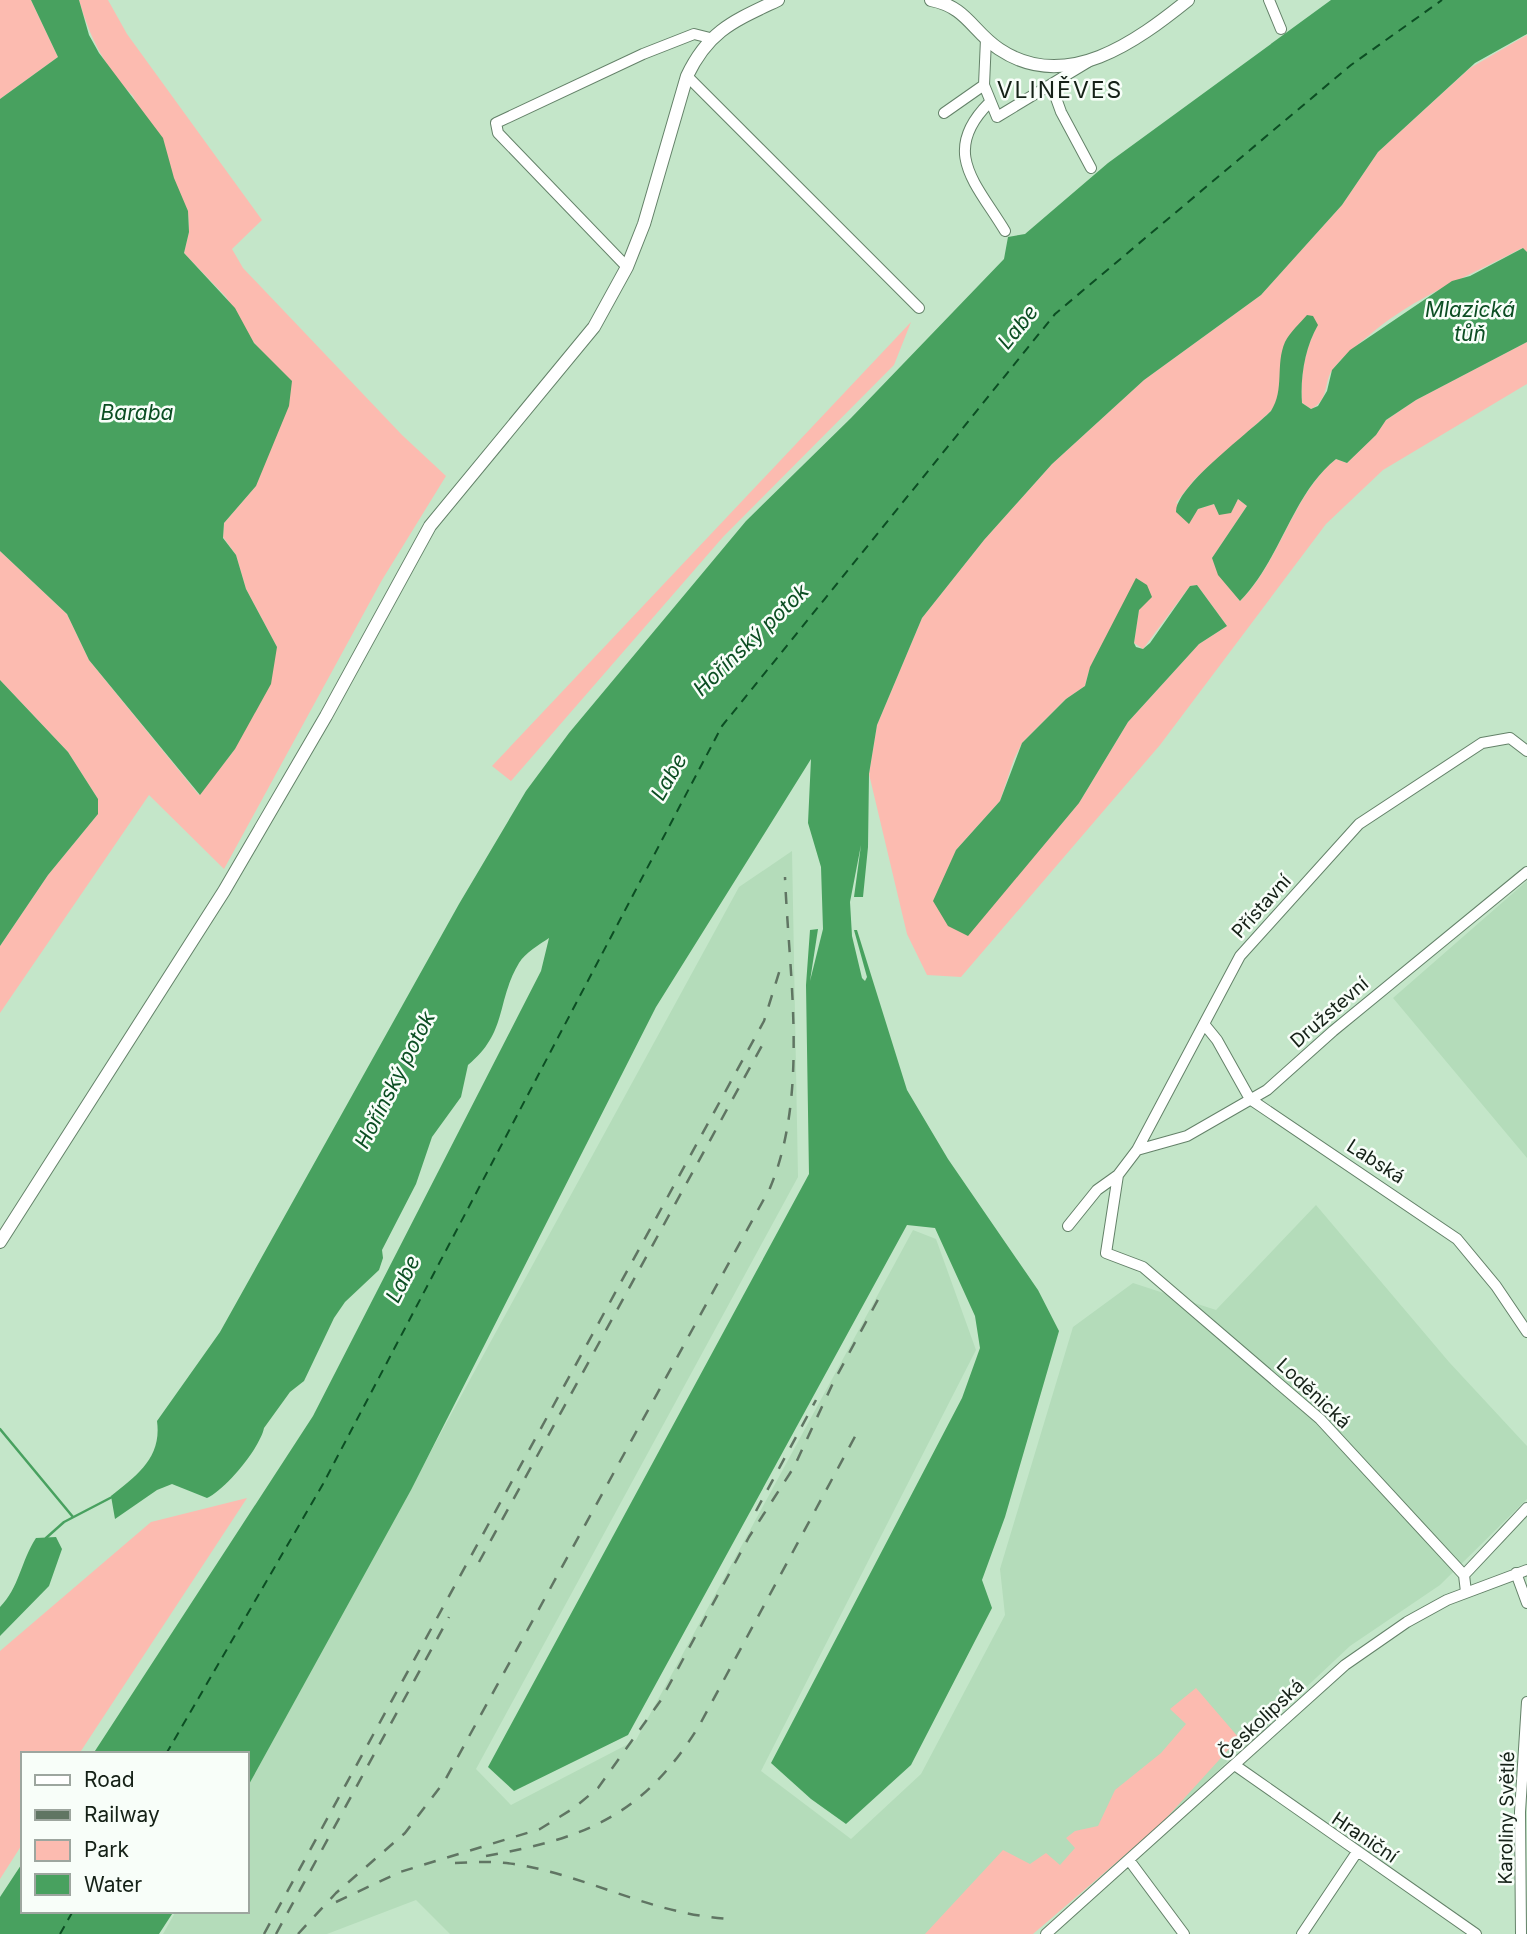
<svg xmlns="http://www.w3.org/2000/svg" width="1527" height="1934" viewBox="0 0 1527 1934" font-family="Inter,sans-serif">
<rect width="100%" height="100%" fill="#c4e6c9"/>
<path fill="#b4dcba" d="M792 851 798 1177 476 1769 511 1805 636 1740 913 1230 936 1239 976 1350 761 1771 851 1839 921 1774 1005 1615 1000 1569 1073 1327 1133 1283 1216 1310 1316 1205 1449 1362 1527 1446V1499L1440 1585 1350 1646 1160 1825 1029 1934H450L416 1900 327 1934H163L176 1911H247V1788L739 887Z
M1527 881V1158L1393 998Z"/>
<path fill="#fcbbb0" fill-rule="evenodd" d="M0 0H31L58 57 0 99Z
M79 0H108L127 34 262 220 232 249 243 268 402 435 446 476 382 580 224 869 149 795 0 1013V946L48 875 98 814V799L68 752 0 680V551L67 614 89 660 199 795 235 749 277 647 246 589 236 555 223 537 224 523 256 486 269 450 267 357 254 343 226 297 184 253 189 232 188 211 133 96C105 68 90 38 79 0Z
M1527 35V252L1522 248C1472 275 1418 295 1373 332 1360 343 1343 356 1333 369 1323 382 1330 400 1311 409L1302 403C1300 377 1305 347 1318 325L1282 353 1279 399 1271 411 1195 479 1176 503 1198 509 1214 504 1219 515 1238 499 1247 506 1212 558 1219 575 1240 601C1281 560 1292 495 1336 459L1347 463 1376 435 1385 421 1416 400 1527 342V384L1383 470 1326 524 1160 745 961 977 927 975 907 934 869 774 877 725 922 618 984 540 1052 464 1144 380 1261 295 1342 205 1378 152 1470 68ZM1197 585 1227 626 1199 644 1128 722 1079 803 968 935 953 860 956 850 1000 801 1014 759 1022 743 1066 699 1085 686C1094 647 1111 634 1139 610L1134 643 1143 649 1190 586Z
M911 322 894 365 723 537 511 781 492 766Z
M247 1498 79 1754H23V1843L0 1879V1651L151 1522Z
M1196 1688 1239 1738 1160 1825 1033 1934H925L1003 1850 1030 1864 1046 1853 1060 1865 1075 1848 1066 1838 1075 1831 1098 1826 1115 1790 1161 1753 1186 1724 1170 1709Z"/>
<path fill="#48a15f" d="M31 0H79L89 35 99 53 163 138 174 178 188 211 189 232 184 253 235 308 254 343 292 381 289 406 256 486 224 523 223 538 236 555 246 589 277 647 271 684 235 749 200 795 89 660 67 614 0 551V99L58 57Z
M1331 0H1527V34L1475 63 1378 152 1342 205 1261 295 1144 380 1052 464 984 540 922 618 877 725 869 774 868 847 863 897H854L861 845 850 902 852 936 862 978 865 981 867 977 854 930H857L907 1090 948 1159 1038 1290 1059 1331 1005 1517 982 1580 992 1608 911 1765 846 1824 811 1799 771 1763 962 1398 980 1348 975 1316 935 1228 907 1225 628 1735 514 1791 488 1767 809 1174 806 985 810 930 818 929 810 981 823 929 821 867 808 823 811 759 656 1007 411 1490 247 1788V1754H93L313 1416 541 971 549 938C540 944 525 953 519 963 496 1001 508 1032 468 1065L461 1097 432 1137 416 1184 382 1250 383 1258 379 1270 345 1302 334 1318 304 1381 290 1392 264 1428C260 1448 225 1490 207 1498L172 1484 157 1490 115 1519 111 1496C137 1475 162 1458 157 1421L220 1332 459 904 526 791 569 733 746 521 851 418 1004 259 1008 237 1025 234 1108 163Z
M1523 248 1527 252V342L1416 400 1386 420 1376 435 1347 463 1336 459C1292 494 1280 561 1240 601L1218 575 1212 558 1247 506 1238 499 1231 513 1219 515 1214 504 1198 509 1189 524 1176 512C1176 486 1250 432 1271 411 1285 389 1275 365 1285 342 1290 332 1300 323 1307 315L1313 316 1318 325C1305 347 1300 378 1302 403L1311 409 1318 406 1327 391 1332 370 1350 350 1452 281 1470 276Z
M1136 578 1147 585 1152 597 1139 610 1134 643 1136 647 1143 649 1150 643 1190 586 1197 585 1227 626 1199 644 1128 722 1079 803 968 936 948 926 933 901 956 850 1000 801 1022 743 1066 699 1085 686 1090 667Z
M0 680 68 752 98 799V814L48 875 0 946Z
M56 1537 62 1549 49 1586 0 1636V1607C19 1588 21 1561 36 1538Z
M23 1862V1911H174L159 1934H0V1897Z"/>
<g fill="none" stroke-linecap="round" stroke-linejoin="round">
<path stroke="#48a15f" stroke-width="2.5" d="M0 1429 73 1517
M46 1538 64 1522 114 1496"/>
<path stroke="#0c4e23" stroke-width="2" stroke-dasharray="9 7" stroke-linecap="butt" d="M166 1754 323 1484 722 726 1055 314 1351 65 1442 0
M60 1934 73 1911"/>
<g stroke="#648269" stroke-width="12">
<path id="minor" d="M1269 0 1281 29
M687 76 919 308
M984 85 997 117 1088 62
M1052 87 1061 112 1091 168
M989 103C940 152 976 183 1005 231
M944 113 984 85 986 39
M627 267 498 133 496 123 643 54 694 34 710 38
M1204 1024 1217 1040 1250 1099 1457 1239 1496 1286 1527 1332
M1137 1150 1187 1136 1267 1090 1333 1031 1527 872
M1068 1226 1097 1190 1118 1175
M1516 1573 1527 1603
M1464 1575 1527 1508
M1466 1592 1464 1575 1320 1419 1143 1267 1106 1253 1118 1175 1137 1150 1240 956 1359 824 1482 743 1510 738 1527 751
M1236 1766 1476 1934
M1129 1860 1184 1934
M1046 1934 1345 1665 1407 1622 1447 1600 1527 1570
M1302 1934 1357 1852
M1521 1934 1520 1812 1527 1702"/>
</g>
<g stroke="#648269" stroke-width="14">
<path id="tertiary" d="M931 0C967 7 972 31 999 49 1066 94 1137 41 1188 0
M0 1242 224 891 326 716 430 526 594 327 627 267 644 224 687 76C709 30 734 21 778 0"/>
</g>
<use href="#minor" stroke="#fff" stroke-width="10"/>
<use href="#tertiary" stroke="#fff" stroke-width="12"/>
<path stroke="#607563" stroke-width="2.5" stroke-dasharray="12 12" stroke-linecap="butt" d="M756 1511 816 1400
M479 1562 765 1040
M486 1856C586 1838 643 1816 699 1726L858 1431
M455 1863C475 1862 494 1861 514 1864 590 1876 654 1916 733 1919
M336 1902 400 1872 540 1829 574 1808 598 1788 661 1700 749 1537 794 1467 833 1383 881 1294
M264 1934 764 1021 782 963
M276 1934 449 1617
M298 1934 336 1893 405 1833 444 1782 770 1188C809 1095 789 976 785 877"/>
</g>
<g text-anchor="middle" stroke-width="5" stroke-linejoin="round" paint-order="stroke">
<g font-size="19" fill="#152117" stroke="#f8fef9">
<text transform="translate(1261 906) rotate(-48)" y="7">Přístavní</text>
<text transform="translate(1329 1012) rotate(-41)" y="7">Družstevní</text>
<text transform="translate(1376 1161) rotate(33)" y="7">Labská</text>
<text transform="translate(1314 1393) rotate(43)" y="7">Loděnická</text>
<text transform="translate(1261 1719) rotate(-43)" y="7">Českolipská</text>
<text transform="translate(1506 1818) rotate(-89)" y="7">Karoliny Světlé</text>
<text transform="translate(1365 1837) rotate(34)" y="7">Hraniční</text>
</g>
<g font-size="21" font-style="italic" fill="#0c4e23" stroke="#f8fef9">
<text x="1470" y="317">Mlazická<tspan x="1470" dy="24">tůň</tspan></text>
<text transform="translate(1018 327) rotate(-51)" y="7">Labe</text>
<text x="137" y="420">Baraba</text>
<text transform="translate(751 640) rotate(-44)" y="7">Hořínský potok</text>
<text transform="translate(669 777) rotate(-60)" y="7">Labe</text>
<text transform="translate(395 1080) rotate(-63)" y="7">Hořínský potok</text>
<text transform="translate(403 1279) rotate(-63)" y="7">Labe</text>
</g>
<g font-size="23" letter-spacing="2" fill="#152117" stroke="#f8fef9">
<text x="1060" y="98">VLINĚVES</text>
</g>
</g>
<rect x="21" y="1752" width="228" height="161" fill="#f8fef9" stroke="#9da69f" stroke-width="2"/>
<rect x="35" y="1775" width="35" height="10" fill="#ffffff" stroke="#9da69f" stroke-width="2"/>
<text x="84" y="1787" font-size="21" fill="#152117">Road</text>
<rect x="35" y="1810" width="35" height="10" fill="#607563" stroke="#9da69f" stroke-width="2"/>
<text x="84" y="1822" font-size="21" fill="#152117">Railway</text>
<rect x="35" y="1840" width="35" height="21" fill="#fcbbb0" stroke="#9da69f" stroke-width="2"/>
<text x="84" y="1857" font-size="21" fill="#152117">Park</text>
<rect x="35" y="1874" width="35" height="21" fill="#48a15f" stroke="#9da69f" stroke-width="2"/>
<text x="84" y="1892" font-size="21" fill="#152117">Water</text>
</svg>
